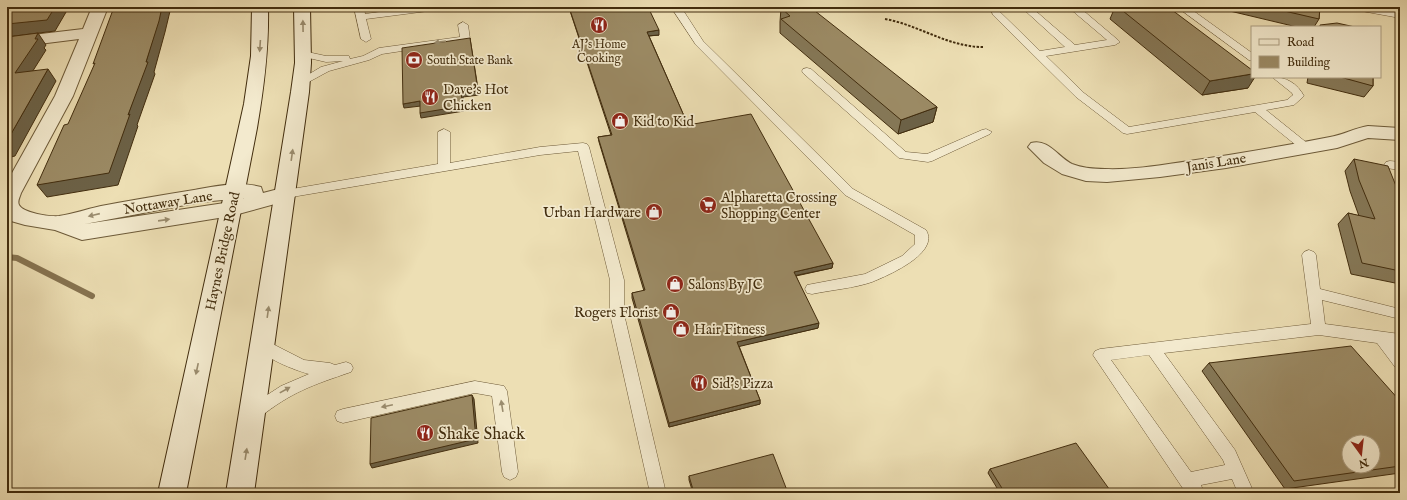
<svg xmlns="http://www.w3.org/2000/svg" width="1407" height="500" viewBox="0 0 1407 500" font-family="'IM FELL English',serif">
<rect width="100%" height="100%" fill="#eddfb4"/>
<filter id="stains"><feTurbulence type="fractalNoise" baseFrequency=".005" numOctaves="4"/><feColorMatrix values="0 0 0 0 .2 0 0 0 0 .09 0 0 0 0 .02 0 0 0 .5 -.17"/></filter>
<radialGradient id="worn" r=".72"><stop offset=".6" stop-color="#630" stop-opacity="0"/><stop offset="1" stop-color="#630" stop-opacity=".3"/></radialGradient>
<g fill="none" stroke-linecap="round" stroke-linejoin="round">
<path stroke="#867350" stroke-width="6" d="M7 257 17 258 92 296"/>
<g stroke="#6d5a38" stroke-width="1">
<path id="lane" d="M354 7H364L365 14 415 7H441L436 10 366 19 371 39 366 42 361 39Z
M671 7H681L703 41 853 189 926 230C940 253 889 275 872 282 855 288 831 290 812 294L807 293 805 289 807 285 865 274 902 256 915 244V235L845 195 696 45Z
M990 7H1000V12L1040 51 1065 47 1021 7H1031L1075 45 1107 40 1068 7H1079L1118 40 1120 42 1115 45 1046 56 1084 93 1129 127 1287 100 1293 95 1292 93 1272 77C1286 77 1297 83 1304 96L1294 105 1266 110 1312 147 1310 150H1302L1255 112 1127 134 1123 133 1076 97 993 15Z
M1177 7H1188L1252 53V61L1249 60Z
M1351 7H1371L1400 12V18L1356 10Z
M463 22 468 25 470 39 468 41 382 54 369 60 329 71 305 84 301 85 296 82 321 67 343 61 326 62 300 56 298 54 300 52 303 51 326 56H349L350 59 363 56 379 48 460 37 458 25Z
M807 68 811 69 906 152 927 154 982 130 986 129 992 132 990 134 932 161 928 162 899 158 803 73 802 71 803 69Z
M444 129 450 132V163L540 147 583 143 587 144 589 147 624 280V314L666 493H650L610 314V280L578 151 540 155 286 198 282 197 280 194 282 191 286 190 438 164V132Z
M1390 161 1400 162V170L1386 168 1384 165 1386 162Z
M1309 250 1314 252 1316 255 1320 289 1400 309V319L1322 300 1325 324 1400 334V346L1395 345 1400 352V369L1395 367 1377 343 1319 335 1164 353 1235 450 1254 493H1238L1232 479 1201 485 1204 493H1186L1093 355 1095 351 1100 349 1311 324 1302 255 1304 252ZM1149 355 1223 460 1225 465 1191 472 1111 360Z
M263 339 304 360 330 363 335 365 346 362 351 364 353 368 351 372C313 385 291 392 259 418L253 420 247 418 245 413 247 408 281 386 309 374C294 370 263 358 256 345L258 341Z
M475 381 504 386 507 391 518 472 516 477 510 480 504 477 502 472 492 396 475 393 343 423 337 421 335 416 337 411 343 409Z"/>
</g>
<g stroke="#6d5a38" stroke-width="2">
<path id="street" d="M92 7H108L73 96 21 193C20 197 17 201 19 205 23 213 50 217 59 216 73 214 87 209 101 206 132 200 163 195 194 190 216 186 240 181 261 187L263 193 286 187 293 189 296 194 293 199 231 216 82 240 55 230 25 225 11 221 7 218V182L55 96 79 39 7 48V38L83 29ZM244 198 231 202 85 224 201 202Z
M1368 126 1400 128V140L1368 138 1337 148 1226 168 1160 177 1107 182 1086 181 1062 174 1044 163 1028 147 1031 143C1048 138 1058 157 1072 164 1082 168 1094 169 1105 169 1133 170 1162 165 1189 161 1236 154 1284 146 1330 137 1343 135 1355 128 1368 126Z"/>
</g>
<g stroke="#422d0e" stroke-width="2">
<path id="secondary" d="M252 7H268C269 48 264 87 257 128L186 493H158L244 104 251 56Z
M294 7H310L311 63 309 92 254 493H226L291 92 295 63Z"/>
</g>
<path stroke="#422d0e" stroke-width="2" stroke-dasharray="2.5 1.5" stroke-linecap="butt" d="M885 19C919 25 948 47 983 47"/>
<use href="#lane" fill="#f3eace" fill-rule="evenodd"/>
<use href="#street" fill="#f3eace" fill-rule="evenodd"/>
<use href="#secondary" fill="#f3eace" fill-rule="evenodd"/>
</g>
<path fill="#857756" stroke="#422d0e" d="M1115 7H1168L1248 88 1202 95 1110 19Z
M1213 7H1320L1319 19 1314 27H1297Z
M781 8 937 107 933 122 898 134 780 33V22Z
M570 10 659 35 649 36 688 125 833 263 832 268 796 276 818 328 739 346 760 400V404L669 427 632 298V293L644 291 599 142 598 137 611 135 571 14Z
M1308 77H1373V86L1364 97 1307 83Z
M1354 159 1400 196 1397 198 1400 205V284L1351 274 1338 224 1348 213 1359 216 1350 191 1345 171Z
M1209 363 1400 401V473L1285 489 1202 371Z
M990 469 1112 493H1000L988 473Z
M689 476 788 493H693L689 480Z"/>
<path fill="#6c6146" stroke="#422d0e" d="M55 7H69L55 31 7 37V24Z
M162 7H171L165 32 154 72 155 74 137 125 138 126 118 185 47 197 37 185 128 115 146 62Z
M659 30V35L647 36V32Z
M38 33 46 45 44 48 46 50 24 85 15 73Z
M470 38 479 95 463 97 464 111 421 118 420 113 461 93Z
M48 69 56 81 15 156 7 158V141Z
M1252 74V77H1255L1248 88 1202 95 1210 81Z
M420 101 421 106 404 108 403 104Z
M937 107 933 122 898 134 901 120Z
M833 263 832 268 793 276 794 272Z
M819 323 818 328 737 347V342Z
M472 395 474 399 478 443 372 468 370 464Z
M760 400V404L669 427V423Z"/>
<path fill="#9b8a64" stroke="#422d0e" fill-rule="evenodd" d="M7 7H55L47 20 7 24Z
M114 7H162L159 21 146 62H148L128 115 130 114 109 173 37 185 64 125 68 124 95 63 93 64Z
M589 7H648L659 30 647 32 688 125 751 114 833 263 794 272 819 323 737 342 760 400 669 423 632 293 645 290 598 137 612 135 570 10Z
M783 7H810L937 107 901 120 781 19 790 16 781 8Z
M1118 7H1168L1252 70V74L1210 81Z
M1267 7H1320L1319 19Z
M1337 23 1355 27H1320V25Z
M38 33 35 39H38L15 73 48 69 7 141V37Z
M470 38 478 91 461 93 463 106 420 113V101L403 104 402 48Z
M1340 77H1373V86Z
M1354 159 1388 166 1400 196 1396 195 1400 205V271L1362 263 1348 213 1375 219 1359 180Z
M1351 346 1400 401V466L1294 481 1209 363ZM1349 442H1373V466H1349Z
M472 395 476 439 370 464 371 418Z
M1076 443 1112 493H1005L990 469Z
M773 454 788 493H694L689 476Z"/>
<defs><path id="oneway-solid" d="M-6-.8H1V-3.2L6.5 0L1 3.2V.8H-6Z"/></defs>
<g fill="#9a8c6e">
<use href="#oneway-solid" transform="translate(303 26) rotate(-91)"/>
<use href="#oneway-solid" transform="translate(440 42) rotate(172)"/>
<use href="#oneway-solid" transform="translate(260 46) rotate(94)"/>
<use href="#oneway-solid" transform="translate(292 155) rotate(-82)"/>
<use href="#oneway-solid" transform="translate(94 215) rotate(167)"/>
<use href="#oneway-solid" transform="translate(164 220) rotate(-8)"/>
<use href="#oneway-solid" transform="translate(268 312) rotate(-82)"/>
<use href="#oneway-solid" transform="translate(197 369) rotate(102)"/>
<use href="#oneway-solid" transform="translate(285 390) rotate(-29)"/>
<use href="#oneway-solid" transform="translate(387 406) rotate(168)"/>
<use href="#oneway-solid" transform="translate(502 406) rotate(-99)"/>
<use href="#oneway-solid" transform="translate(246 454) rotate(-81)"/>
</g>
<defs>
<g id="restaurant-disc" transform="scale(0.9)"><circle r="9.5" fill="#8f2418" stroke="#f3eace"/><path d="M-5-6h1v4h1v-4h1v4h1v-4h1v5L-1.5 .5V6h-2V.5L-5-1ZM5-6V6H3V1.5H1.5Q1.5-4 5-6Z" fill="#fff"/></g>
<g id="bank-disc" transform="scale(0.9)"><circle r="9.5" fill="#8f2418" stroke="#f3eace"/><path d="M-6-4H6V4H-6ZM0-2.3a2.3 2.3 0 1 0 0 4.6a2.3 2.3 0 1 0 0-4.6Z" fill="#fff"/></g>
<g id="shop-disc" transform="scale(0.9)"><circle r="9.5" fill="#8f2418" stroke="#f3eace"/><path d="M-5-2.5h2.3a2.7 3.5 0 0 1 5.4 0H5L5.5 6h-11ZM-1.5-2.5h3a1.5 2.3 0 0 0-3 0Z" fill="#fff"/></g>
<g id="supermarket-disc" transform="scale(0.9)"><circle r="9.5" fill="#8f2418" stroke="#f3eace"/><path d="M-6-5.5h2.5l.6 2H6L4.5 2H-2.5L-4.4-4H-6ZM-1.5 3.2a1.3 1.3 0 1 0 .1 0ZM3 3.2a1.3 1.3 0 1 0 .1 0Z" fill="#fff"/></g>
</defs>
<g fill-rule="evenodd">
<use href="#restaurant-disc" x="599" y="25"/>
<use href="#bank-disc" x="414" y="60"/>
<use href="#restaurant-disc" x="430" y="97"/>
<use href="#shop-disc" x="620" y="121"/>
<use href="#supermarket-disc" x="708" y="205"/>
<use href="#shop-disc" x="654" y="212"/>
<use href="#shop-disc" x="675" y="284"/>
<use href="#shop-disc" x="671" y="312"/>
<use href="#shop-disc" x="681" y="329"/>
<use href="#restaurant-disc" x="699" y="383"/>
<use href="#restaurant-disc" x="425" y="433"/>
</g>
<g text-anchor="middle" stroke-width="3.5" stroke-linejoin="round" paint-order="stroke">
<g font-size="12" fill="#422d0e" stroke="#f3eace">
<text x="599" y="48">AJ's Home<tspan x="599" dy="14">Cooking</tspan></text>
<text x="427" y="64" text-anchor="start">South State Bank</text>
</g>
<g font-size="14" fill="#422d0e" stroke="#f3eace" text-anchor="start">
<text x="443" y="94">Dave's Hot<tspan x="443" dy="16">Chicken</tspan></text>
<text x="633" y="126">Kid to Kid</text>
<text x="721" y="202">Alpharetta Crossing<tspan x="721" dy="16">Shopping Center</tspan></text>
<text x="641" y="217" text-anchor="end">Urban Hardware</text>
<text x="688" y="289">Salons By JC</text>
<text x="658" y="317" text-anchor="end">Rogers Florist</text>
<text x="694" y="334">Hair Fitness</text>
<text x="712" y="388">Sid’s Pizza</text>
</g>
<g font-size="14" fill="#422d0e" stroke="#f3eace">
<text transform="translate(1216 162) rotate(-9)" y="5">Janis Lane</text>
<text transform="translate(168 202) rotate(-9)" y="5">Nottaway Lane</text>
<text transform="translate(222 251) rotate(-78)" y="5">Haynes Bridge Road</text>
</g>
<g font-size="17" fill="#422d0e" stroke="#f3eace" text-anchor="start">
<text x="438" y="439">Shake Shack</text>
</g>
</g>
<rect width="1407" height="500" fill="none" stroke="#eddfb4" stroke-width="24"/>
<rect x="8" y="8" width="1391" height="484" fill="none" stroke="#422d0e" stroke-width="2"/>
<rect x="12" y="12" width="1383" height="476" fill="none" stroke="#422d0e"/>
<rect x="1251" y="26" width="130" height="52" fill="#f3eace" stroke="#ac9e81"/>
<rect x="1259" y="39" width="20" height="6" fill="#f3eace" stroke="#ac9e81"/>
<text x="1287" y="46" font-size="12" fill="#422d0e">Road</text>
<rect x="1259" y="56" width="20" height="12" fill="#9b8a64" stroke="#ac9e81"/>
<text x="1287" y="66" font-size="12" fill="#422d0e">Building</text>
<g transform="translate(1361 454) rotate(165)"><circle r="19" fill="#f3eace" stroke="#ac9e81"/>
<path d="M0-3L7 15L0 10L-7 15Z" fill="#8f2418"/>
<text y="-6" font-size="11" font-weight="bold" text-anchor="middle" fill="#422d0e">N</text>
</g>
<rect width="100%" height="100%" filter="url(#stains)"/>
<rect width="100%" height="100%" fill="url(#worn)"/>
</svg>
